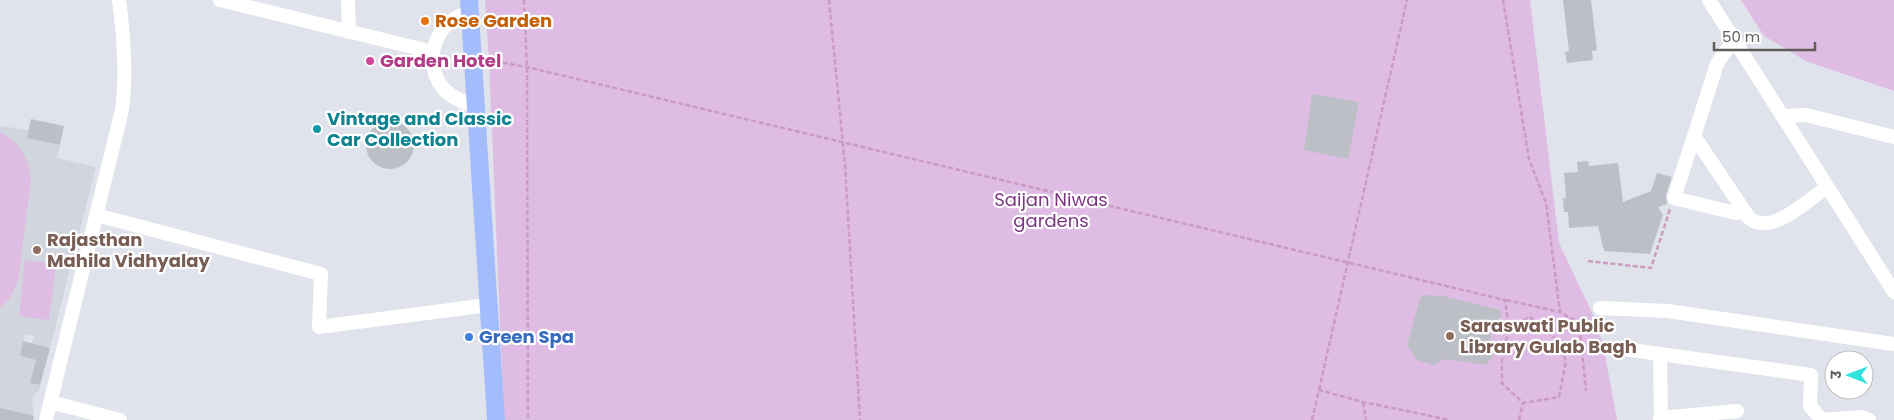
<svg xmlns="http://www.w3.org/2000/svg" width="1894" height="420" viewBox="0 0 1894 420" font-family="Poppins,'Noto Sans Devanagari',sans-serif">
<rect width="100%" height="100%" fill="#e0e3eb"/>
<path fill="#d1d5dd" d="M0 126 29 130 27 138 60 145 57 158 96 167 50 348 32 343 34 336 25 334 20 356 36 360 30 383 40 385 39 391 34 394 32 403 34 410 31 420H0Z"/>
<path fill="#debce3" d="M485 0H1530L1559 243 1593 315 1603 344 1617 420H504L489 60Z
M1741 0H1894V91L1806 61 1764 36Z
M0 132C19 142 29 158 31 180L18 281 10 298 0 308Z
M25 260 56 264 49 320 19 316Z"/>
<path fill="#bcc0c6" d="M1563 0H1591L1597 50 1592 51 1593 60 1567 63 1565 52 1569 51Z
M1312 94 1359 102 1348 159 1304 150Z
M31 119 64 126 60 145 27 138Z
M366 145a24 24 0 1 1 48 0a24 24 0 1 1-48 0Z
M1588 161 1589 166 1618 163 1623 202 1651 191 1657 173 1672 177 1666 195 1667 204 1658 207 1663 215 1650 254 1604 251 1598 226 1569 228 1568 212H1564L1563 198H1566L1564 173 1578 172 1577 162Z
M1421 295 1443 296 1500 310 1501 316 1490 327 1493 356 1486 365 1445 359 1434 365 1417 360 1407 345Z
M23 341 50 348 40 385 30 383 36 360 20 356Z
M0 408 34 416 33 420H0Z"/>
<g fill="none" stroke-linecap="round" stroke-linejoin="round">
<path stroke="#cb9bc3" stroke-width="2.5" stroke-dasharray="5 2.5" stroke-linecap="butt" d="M524 0 527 67 528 420
M829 0 845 165 860 420
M1503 0 1529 159 1546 203 1560 312 1579 323 1586 390
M488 60 527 67 1505 300 1509 328
M1588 261 1651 268 1670 209
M1506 300 1560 312
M1530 317 1555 338 1566 361 1559 397 1523 403 1502 383V360L1509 328Z
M1319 390 1407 0
M1363 402 1366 420
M1312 420 1319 390 1363 402 1450 420
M1519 420 1523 403"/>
<path stroke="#fff" stroke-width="14" d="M220 0 433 52C431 83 446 98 476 106
M348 0 349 32
M1709 0 1894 292
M1735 41 1724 53 1717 64 1694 136 1749 218C1771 237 1808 200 1827 187
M433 52C437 30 449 19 470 12
M1782 116 1806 115 1894 137
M1694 136 1674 198 1735 213 1745 212
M96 215 321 274 319 327 488 305
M1600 308 1668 311 1894 344
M1617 348 1660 354
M50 402 120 420
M1660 418 1737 411
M46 420 122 110C127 73 124 37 119 0
M1661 420 1660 354 1811 375 1810 406 1821 419
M1820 420 1860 417 1869 420"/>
<path stroke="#a3bcfc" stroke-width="18" d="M469 0 496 420"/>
</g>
<circle fill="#e8710a" stroke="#fff" stroke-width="2" cx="425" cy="21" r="5"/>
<circle fill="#d1479c" stroke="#fff" stroke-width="2" cx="370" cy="61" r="5"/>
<circle fill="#0f9aa8" stroke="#fff" stroke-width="2" cx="317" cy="129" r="5"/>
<g fill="#8d6e63" stroke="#fff" stroke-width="2">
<circle cx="37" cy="250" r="5"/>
<circle cx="1450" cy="336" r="5"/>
</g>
<circle fill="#3f7fe0" stroke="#fff" stroke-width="2" cx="469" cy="337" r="5"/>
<g text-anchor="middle" stroke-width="4.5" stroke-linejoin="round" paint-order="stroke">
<g font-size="18" font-weight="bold" fill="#c56008" stroke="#fff" text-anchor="start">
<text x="435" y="27">Rose Garden</text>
</g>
<g font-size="18" font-weight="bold" fill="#b23c85" stroke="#fff" text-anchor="start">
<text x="380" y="67">Garden Hotel</text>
</g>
<g font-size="18" font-weight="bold" fill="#0d838f" stroke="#fff" text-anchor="start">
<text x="327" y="125">Vintage and Classic<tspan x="327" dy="21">Car Collection</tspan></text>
</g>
<g font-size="18" fill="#7d3682" stroke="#fff">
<text x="1051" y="206">Saijan Niwas<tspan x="1051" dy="21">gardens</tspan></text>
</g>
<g font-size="18" font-weight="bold" fill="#785e54" stroke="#fff" text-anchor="start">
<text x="47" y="246">Rajasthan<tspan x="47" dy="21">Mahila Vidhyalay</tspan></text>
<text x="1460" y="332">Saraswati Public<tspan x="1460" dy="21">Library Gulab Bagh</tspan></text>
</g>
<g font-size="18" font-weight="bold" fill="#366cbe" stroke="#fff" text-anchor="start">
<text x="479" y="343">Green Spa</text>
</g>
</g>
<g transform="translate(1849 375) rotate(271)"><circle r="24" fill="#ffffff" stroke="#bfbebc"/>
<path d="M0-4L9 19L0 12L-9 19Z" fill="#2ee3dd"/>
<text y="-8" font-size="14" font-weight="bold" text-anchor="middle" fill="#605c58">उ</text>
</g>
<path d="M1714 42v8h101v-8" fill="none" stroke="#605c58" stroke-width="2.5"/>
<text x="1722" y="42" font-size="15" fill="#605c58" stroke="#ffffff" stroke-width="4" paint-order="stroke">50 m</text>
</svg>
